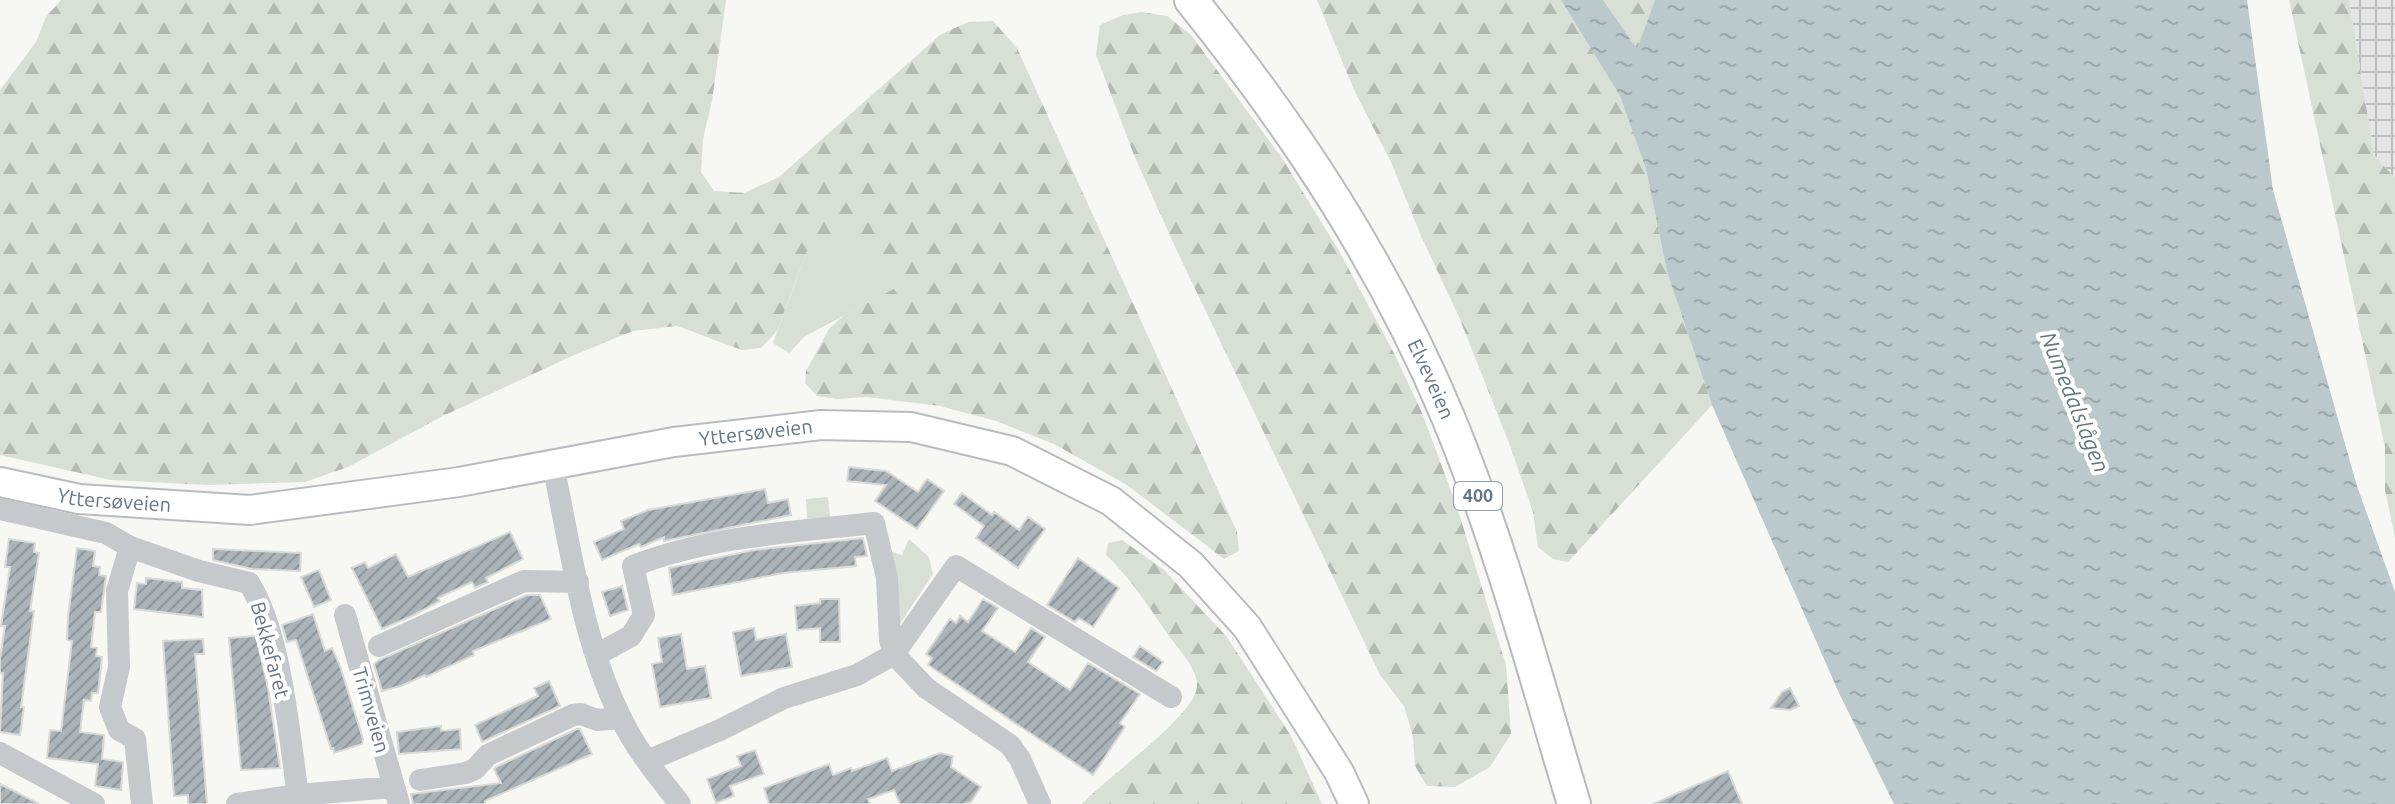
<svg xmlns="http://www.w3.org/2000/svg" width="2395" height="804" viewBox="0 0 2395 804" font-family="Ubuntu,sans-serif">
<defs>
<pattern id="industrial-grid" width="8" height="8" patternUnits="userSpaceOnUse" patternTransform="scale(2)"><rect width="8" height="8" fill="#e5e6e5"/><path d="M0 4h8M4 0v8" fill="none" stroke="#bdbfbf"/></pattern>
<pattern id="forest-firs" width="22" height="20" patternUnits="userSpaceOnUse" patternTransform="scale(2)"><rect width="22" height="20" fill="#d8dfd5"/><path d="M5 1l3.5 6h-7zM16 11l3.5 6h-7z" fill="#b3bab2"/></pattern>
<pattern id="water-ripples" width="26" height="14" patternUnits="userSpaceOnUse" patternTransform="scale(2)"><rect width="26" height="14" fill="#bbc8cc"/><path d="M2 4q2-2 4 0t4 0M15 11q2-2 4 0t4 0" fill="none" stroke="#9ca7ab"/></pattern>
<pattern id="building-hatch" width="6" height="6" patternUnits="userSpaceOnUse" patternTransform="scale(2)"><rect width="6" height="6" fill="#abb4b9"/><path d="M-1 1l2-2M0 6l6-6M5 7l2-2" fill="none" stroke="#8f979c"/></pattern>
</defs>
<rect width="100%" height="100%" fill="#f7f7f4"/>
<path fill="url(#industrial-grid)" d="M2349 0H2395V178L2374 155Z"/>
<path fill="url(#forest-firs)" d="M61 0H726L712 101 703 139 701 172 714 191 744 193 779 177 940 35 968 22 993 21 1017 48 1237 532 1239 551 1224 559 1127 485 1054 444 996 421 940 406 867 397 837 399 817 396 805 383 806 371 829 329 843 316 909 280 807 251 777 331 761 348 742 350 677 326 633 331 572 356 443 416 348 467 305 482 208 485 111 480 0 455V90L36 42 46 17Z
M1317 0H1561L1620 96 1646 169 1667 272 1712 405 1568 562 1553 559 1538 547 1533 512 1509 443 1459 317 1421 236 1391 162 1354 90Z
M1603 0H1655L1637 50Z
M2289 0H2349L2374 155 2395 178V537L2385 490V447Z
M1141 12 1167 16 1191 35 1282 158 1339 251 1395 355 1422 413 1457 507 1506 665 1511 734 1490 767 1455 787 1427 786 1415 766 1413 737 1404 706 1380 675 1176 249 1134 155 1096 55 1100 25 1123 15Z
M1122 540 1163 569 1227 637 1291 736 1322 804H1082C1105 778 1196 716 1197 686 1198 668 1176 647 1167 633 1148 606 1130 577 1106 555L1108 543Z"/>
<path fill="#d8dfd5" d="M854 228 910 280 804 337 789 353 773 343 807 251 832 233Z
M828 497 830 517 807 519 806 499Z
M909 539 929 557 933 574 899 625 890 551 902 555Z"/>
<path fill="url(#water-ripples)" d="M1561 0H1603L1637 49 1655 0H2247L2273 190 2357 486 2395 592V804H1894L1839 693 1712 405 1667 272 1646 169 1620 96Z"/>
<path fill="url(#building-hatch)" stroke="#d9d9d6" stroke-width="2" d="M849 467 886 471 918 492 927 479 944 491 917 529 875 501 886 485 847 481Z
M765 489 768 503 788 499 791 515 664 541V537L641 547 639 544 602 560 594 542 624 529 621 521 648 510Z
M962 493 992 515 994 512 1019 530 1028 517 1045 529 1018 568 976 538 984 526 954 504Z
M510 532 523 559 486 578 488 582 475 588 472 582 438 598 440 601 412 616 382 629 352 568 365 562 368 568 396 554 408 577Z
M863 538 867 556 855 557 856 566 783 573 673 595 669 568 754 550Z
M9 539 35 543 34 552 39 553 30 611H34L21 707H24L20 735 0 732 3 673H0V659L5 626H1L10 567H5Z
M77 548 95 551 93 566 100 567 99 575 106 576 101 612H95L91 647 97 648 96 656 102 657 98 693H92L91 701 84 700 80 732 104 735 102 759 123 762 121 790 95 786 98 764 47 758 50 730 61 731 72 641 67 640 68 617Z
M213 549 301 553 300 571 252 569 213 560Z
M1078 558 1119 588 1093 627 1079 618 1075 622 1047 605Z
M319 570 331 600 314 607 301 577Z
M146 578 182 582V588L202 590 203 617 134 609 137 583 146 584Z
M622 586 628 610 610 616 602 592Z
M527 595H540L551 619 473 651 474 655 426 677 425 675 401 686 382 691 374 664 379 660Z
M820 599H839L840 642H820V628L797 630 795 606 820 603Z
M983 599 998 608 982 631 1015 652 1031 628 1045 637 1028 662 1070 690 1088 663 1140 694 1120 723 1125 727 1093 775 928 665 932 658 926 654 950 619 956 623 960 616 968 622Z
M313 614 325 651 332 648 340 666 363 739 362 744 334 753 333 748 331 749 296 640 287 642 282 625Z
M754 628 756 640 786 634 792 667 741 676 733 632Z
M681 634 687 669 705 666 711 698 660 707 652 664 662 662 658 638Z
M256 636 268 688 280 768 241 770 229 638Z
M203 639 204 654H195L207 804H188V795L174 796 163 641Z
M1140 646 1163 662 1156 671 1133 657Z
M549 681 560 706 482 742 475 725 538 696 534 688Z
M1790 688 1799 706 1790 710 1771 708 1782 692Z
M441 726V731L460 729 461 749 399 754 397 732Z
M577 729H580L592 754 485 801V804H413L411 794 501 783 494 769 496 767Z
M755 750 764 774 730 786 734 796 716 803 707 779 741 766 737 756Z
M940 753 953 756 951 767 981 787 971 802 964 804H900L894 790 868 799 870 804H769L764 788 829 764 833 775 851 768 852 771 887 758 892 771Z
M1728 771 1742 804H1653Z
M0 784 39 804H0Z"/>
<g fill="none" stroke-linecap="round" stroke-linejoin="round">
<g stroke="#b8bcc0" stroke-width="32">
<g id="major">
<path id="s1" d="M0 482 79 499 250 510 459 482 674 442 821 425 911 427 1012 451 1111 501 1191 565 1247 627 1339 772 1354 804"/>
</g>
</g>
<g stroke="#b7bbbe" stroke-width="36">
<g id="highway">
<path id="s2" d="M1191 0C1295 129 1384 264 1448 417 1500 542 1535 675 1574 804"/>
</g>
</g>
<path stroke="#c5c9cc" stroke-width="22" d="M553 465C571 549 582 640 621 718 636 750 659 777 680 804
M0 509 106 533 130 547 199 571 249 583C281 633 289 735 298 795
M130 547 117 591 119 667 110 707 119 730 135 739 142 804
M345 615 399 804
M379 646 524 581 578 582
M596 655 631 636 644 615 633 566C710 536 793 532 874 523L887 578 890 640 894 654 926 688 1010 745 1020 759 1040 804
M0 753 94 804
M647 761 720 730 784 698 857 675 894 654 956 566 1171 697
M420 780 466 773 475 769 488 755 573 715 581 714 597 720 621 718
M237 804 298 795 393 787"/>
<use href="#major" stroke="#fff" stroke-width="28"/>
<use href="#highway" stroke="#fff" stroke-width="32"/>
</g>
<g text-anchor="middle" stroke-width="8" stroke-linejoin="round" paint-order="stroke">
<rect fill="#fff" stroke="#92a0ab" stroke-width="2" x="1454" y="482" width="48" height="28" rx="6"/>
<g font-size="18" font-weight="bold" fill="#647787">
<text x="1478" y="502">400</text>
</g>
<g font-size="20" fill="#647787" stroke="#fff">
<text dy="7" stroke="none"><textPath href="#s2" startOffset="450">Elveveien</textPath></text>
<text dy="7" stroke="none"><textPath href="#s1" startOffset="764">Yttersøveien</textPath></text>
<text dy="7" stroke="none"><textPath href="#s1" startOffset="116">Yttersøveien</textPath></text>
<text transform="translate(270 650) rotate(75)" y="7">Bekkefaret</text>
<text transform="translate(371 710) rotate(74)" y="7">Trimveien</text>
</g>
<g font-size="22" font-style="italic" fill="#607983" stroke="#fff">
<text transform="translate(2075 402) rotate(68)" y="8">Numedalslågen</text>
</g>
</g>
</svg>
